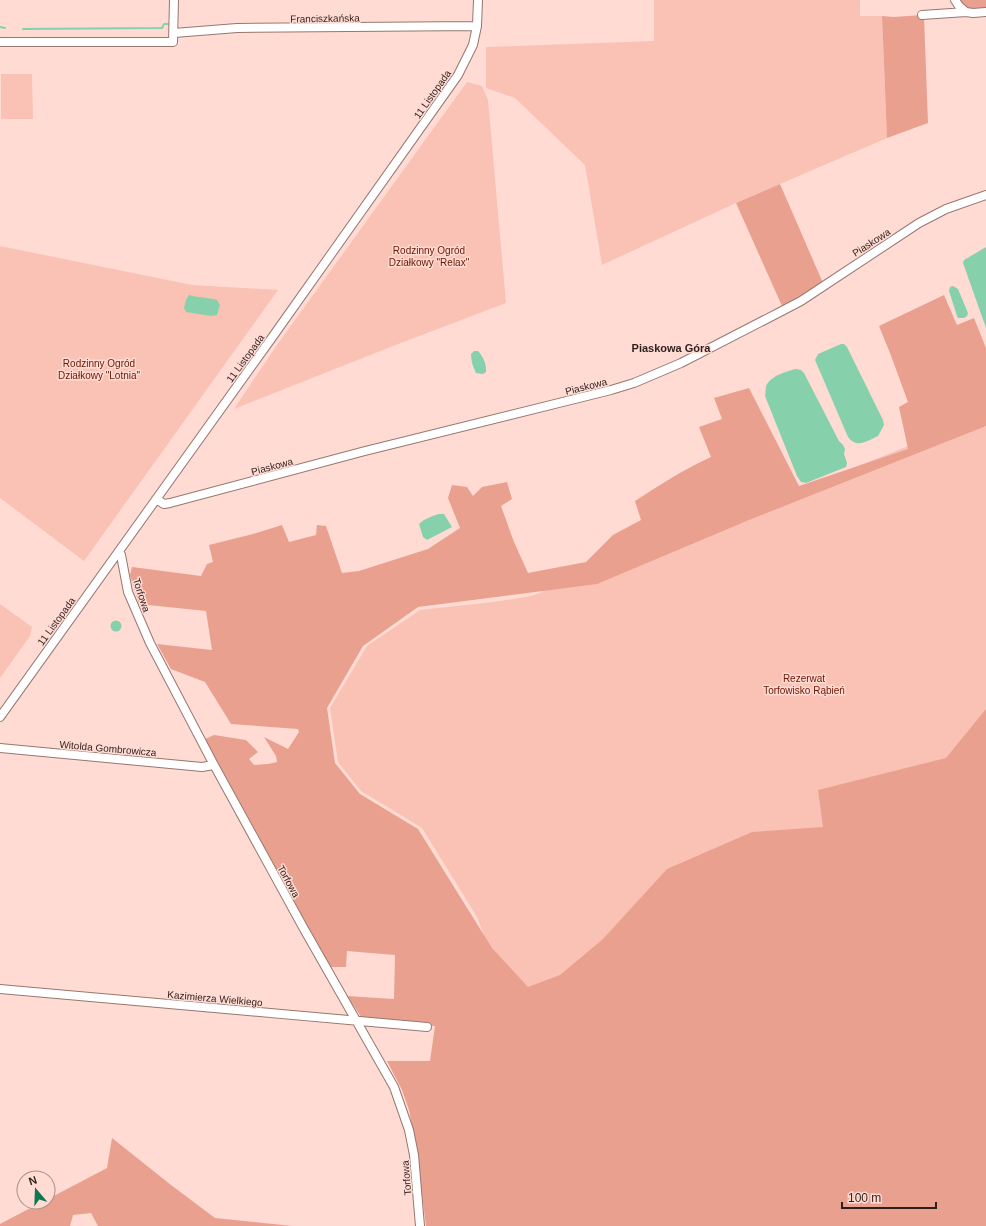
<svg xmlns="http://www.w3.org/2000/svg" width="986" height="1226" viewBox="0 0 986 1226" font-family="Helvetica,sans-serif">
<rect width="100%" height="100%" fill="#ffdbd3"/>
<path fill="#fac2b4" d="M654 0H860V16H882L887 138 736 203 602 265 585 165 515 98 486 88V47L654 41Z
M1 74H32L33 119H1Z
M467 82 482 86 488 100 506 303 393 346 234 409 277 345Z
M0 246 192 285 278 290 84 561 0 498Z
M986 415V859L568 1002 502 983 477 917 422 828 361 791 338 762 330 708 367 646 420 610 493 602 532 596Z
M0 604 32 627 30 636 0 678Z"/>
<path fill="#e9a08f" d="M955 0H986V9L966 12Z
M922 15 924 17 928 123 887 138 882 16 894 17Z
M780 184 823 283 782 306 736 203Z
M944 295 957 325 974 318 986 348V426L749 520 597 584 418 607 363 646 327 708 335 763 360 794 418 829 492 948 528 987 560 975 603 939 667 869 752 832 823 827 818 790 946 758 986 709V1226H426L416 1145 409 1110 402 1090 387 1061H430L435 1026 362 1018 347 996 394 999 395 955 347 951 346 967H330L205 739 214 735 246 740 258 752 249 759 254 765 268 764 277 762 276 756 264 737 288 749 299 732 298 729 231 724 205 682 171 669 157 644 212 650 206 611 139 604 130 575 132 567 201 576 207 564 213 562 209 545 253 534 282 525 289 542 316 535 317 525 326 526 342 573 359 571 428 549 460 528 448 498 452 485 467 487 473 496 482 487 507 482 512 499 501 506 514 542 528 573 586 562 613 535 641 520 635 501C660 485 684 469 711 457L699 427 722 419 714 398 749 388 799 486 908 449 899 407 908 402 890 353 879 326Z
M112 1138 171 1185 215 1218 292 1226H98L91 1213 73 1215 70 1226H0V1224L42 1202H48V1199L107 1168Z"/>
<path fill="#86d1ac" d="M986 247V328L963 263 964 260Z
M953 286 958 289 968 313 967 316 964 318H958L957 316 949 291 950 287Z
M189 295C199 298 208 297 217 300L220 305 217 315 211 316 186 312 184 308 186 300Z
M841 344H844L847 347 883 420 884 425 878 436C867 441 857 449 848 437L815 360 818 354Z
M474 351H478C483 356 487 365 486 372L483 374 476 373C473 367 471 361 471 354Z
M796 369 801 370 804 373 839 441 843 445 845 449 844 454 847 463 846 467 806 483 801 482 797 476 765 396C766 393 765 387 767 384 773 375 787 371 796 369Z
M439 514H444L452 527 427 540 423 537 419 524C424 519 432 516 439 514Z
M110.5 626a5.5 5.5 0 1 1 11 0a5.5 5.5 0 1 1-11 0Z"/>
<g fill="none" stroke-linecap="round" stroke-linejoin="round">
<path stroke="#86d1ac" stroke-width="2" d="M0 27 5 28
M23 29 162 28 164 24H170"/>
<g stroke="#977770" stroke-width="10">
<path id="minor" d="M955 0 959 6 966 12
M922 15 966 12 973 13 986 12
M174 33 237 28 477 26
M0 42H173L174 0
M156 499 164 504 170 503 365 451 611 390 634 383 681 363 780 312 801 301 919 223 946 209 986 195
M119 551 121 555 128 592 150 643 214 765 304 929 394 1087 409 1130 414 1155 420 1226
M0 717 271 339 458 75 473 45 477 26 478 0
M0 748 202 767 214 765
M0 989 427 1027"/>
</g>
<use href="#minor" stroke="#fff" stroke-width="8"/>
</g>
<g text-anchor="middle" stroke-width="3" stroke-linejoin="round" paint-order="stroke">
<g font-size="10" fill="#2c1f1c" stroke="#ffdbd3">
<text transform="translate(325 18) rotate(-1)" y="4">Franciszkańska</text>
<text transform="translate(432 94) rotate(-55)" y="4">11 Listopada</text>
<text transform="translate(871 242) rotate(-33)" y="4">Piaskowa</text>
<text transform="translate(245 358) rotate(-54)" y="4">11 Listopada</text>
<text transform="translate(586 386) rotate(-14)" y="4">Piaskowa</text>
<text transform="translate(272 466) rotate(-15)" y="4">Piaskowa</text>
<text transform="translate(142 595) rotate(72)" y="4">Torfowa</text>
<text transform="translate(56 621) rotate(-54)" y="4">11 Listopada</text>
<text transform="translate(108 748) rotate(5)" y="4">Witolda Gombrowicza</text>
<text transform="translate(289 881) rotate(61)" y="4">Torfowa</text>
<text transform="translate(215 998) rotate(5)" y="4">Kazimierza Wielkiego</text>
<text transform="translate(406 1178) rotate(-95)" y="4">Torfowa</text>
</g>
<g font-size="10" fill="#6a1502" stroke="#ffdbd3">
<text x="429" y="254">Rodzinny Ogród<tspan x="429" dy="12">Działkowy "Relax"</tspan></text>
<text x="99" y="367">Rodzinny Ogród<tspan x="99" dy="12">Działkowy "Lotnia"</tspan></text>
<text x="804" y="682">Rezerwat<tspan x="804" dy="12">Torfowisko Rąbień</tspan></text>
</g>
<g font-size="11" font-weight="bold" fill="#2c1f1c" stroke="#ffdbd3">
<text x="671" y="352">Piaskowa Góra</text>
</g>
</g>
<g transform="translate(36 1190) rotate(341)"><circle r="19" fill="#ffdbd3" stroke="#ab908a"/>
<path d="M0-3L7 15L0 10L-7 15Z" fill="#0d7852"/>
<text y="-6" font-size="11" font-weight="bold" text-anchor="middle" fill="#2c1f1c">N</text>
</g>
<path d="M842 1202v6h94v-6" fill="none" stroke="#2c1f1c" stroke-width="2"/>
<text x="848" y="1202" font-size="12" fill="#2c1f1c" stroke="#ffdbd3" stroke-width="3" paint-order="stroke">100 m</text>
</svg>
